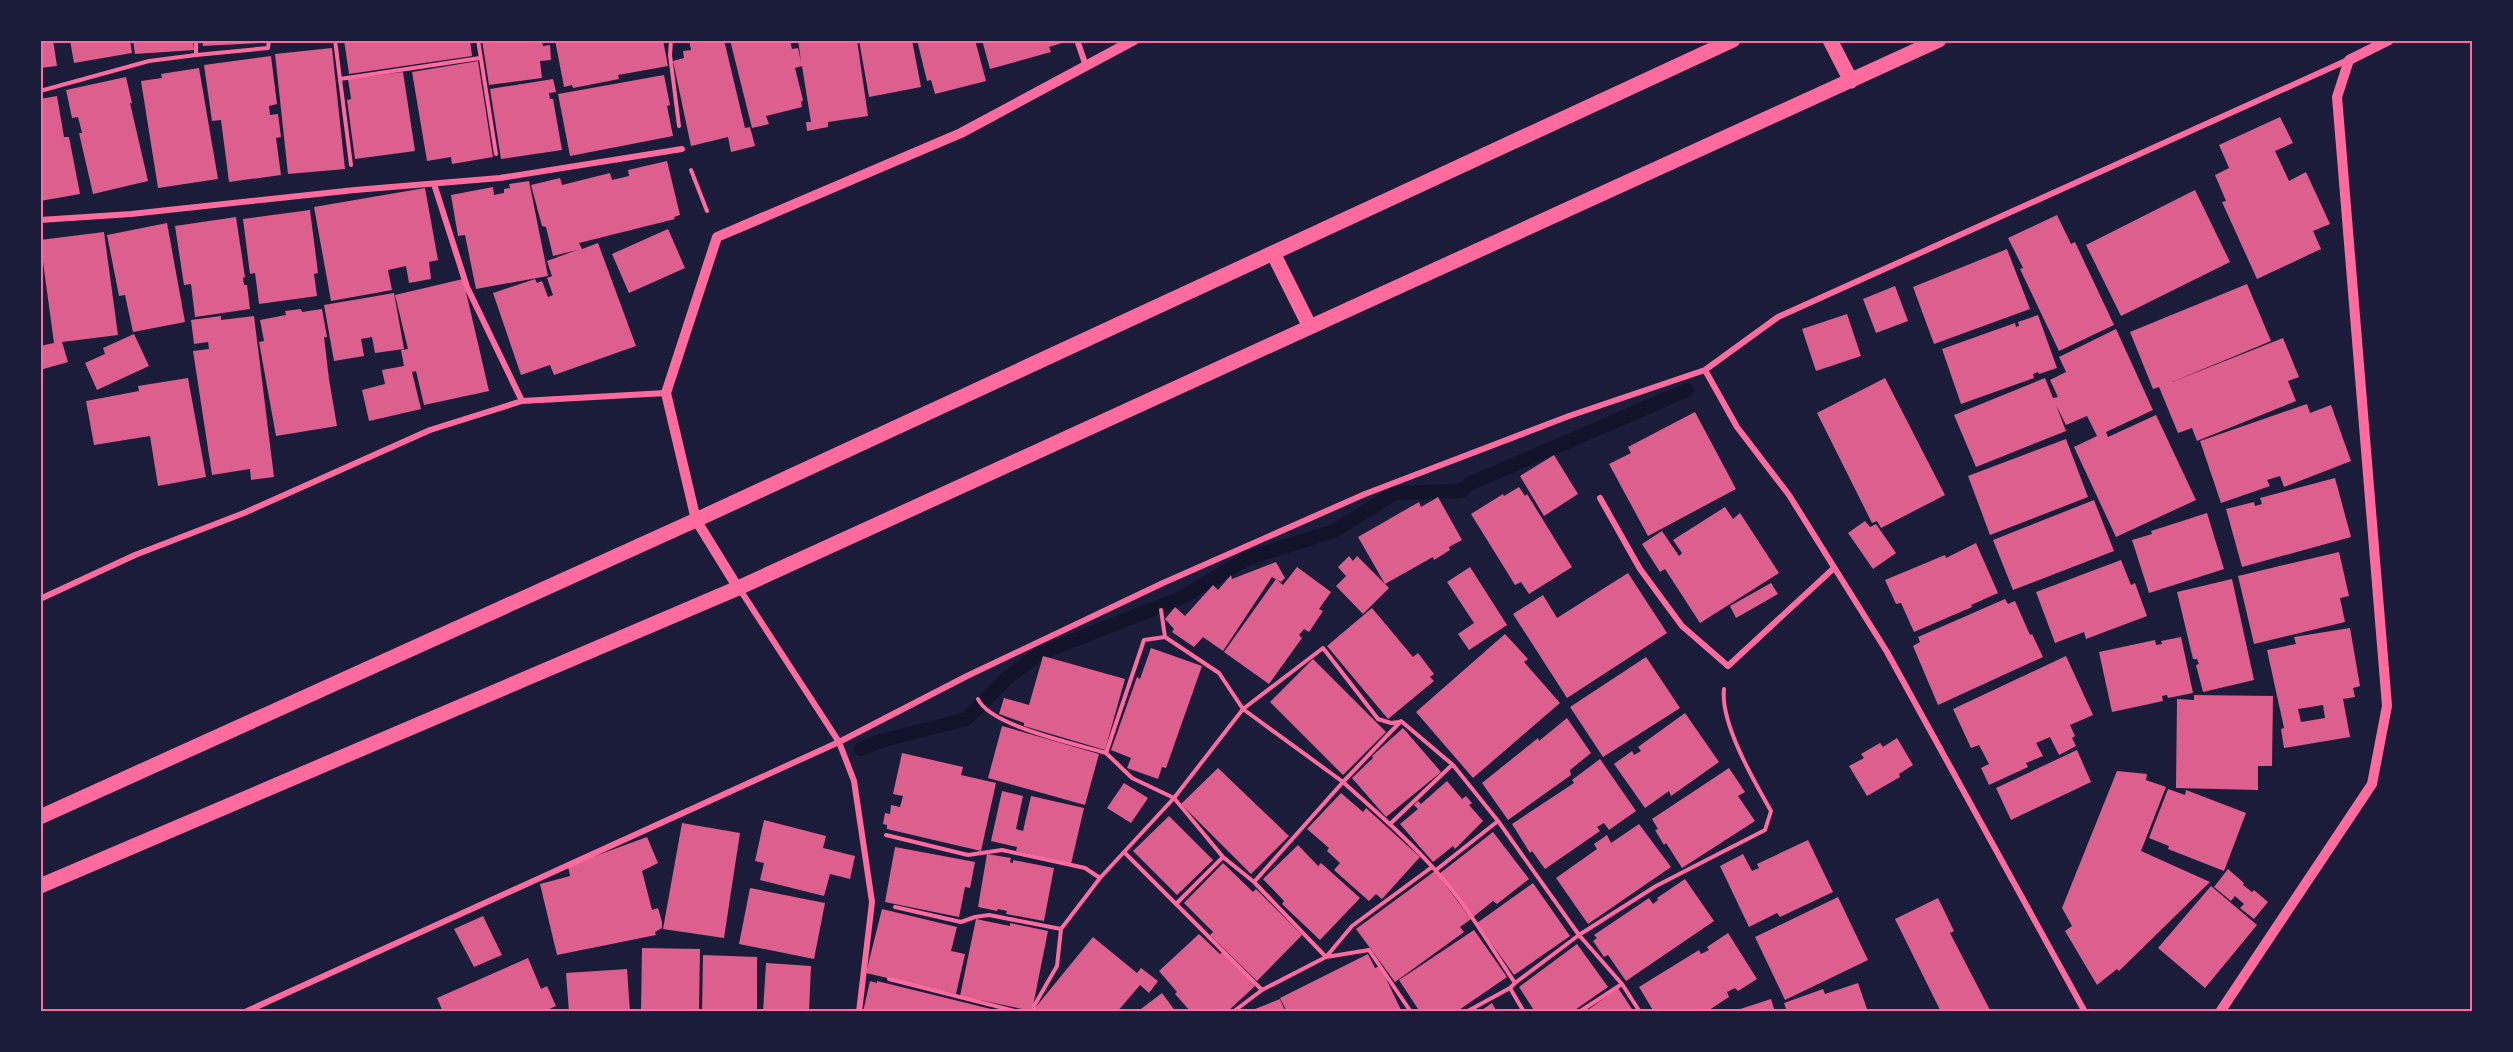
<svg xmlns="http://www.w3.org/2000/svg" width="2513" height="1052" viewBox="0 0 2513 1052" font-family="'Noto Sans',sans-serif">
<rect width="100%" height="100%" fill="#1b1b3a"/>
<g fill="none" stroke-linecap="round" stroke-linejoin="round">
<path stroke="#12122b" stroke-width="14" d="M861 749 877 742 966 719 1005 680 1039 654 1181 598 1248 558 1334 531 1395 493 1461 491 1469 484 1687 390"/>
</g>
<path fill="#dd5f8e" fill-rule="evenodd" d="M40 40H53L57 66 40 68Z
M70 40H130L132 53 74 63Z
M133 40H193L194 50 135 54Z
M202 40H260V43L203 46Z
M344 40H470L472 56 349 74Z
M482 40H542L543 46 550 45 551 60 540 61 542 78 489 85Z
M555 40H663L668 66 618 75 619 79 573 88 572 85 564 87Z
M689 40H724L745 128 750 127 755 146 731 152 728 137 691 146 673 61 684 58 683 51 691 50Z
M730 40H790L792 49 798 48 801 62 798 40H857L868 116 828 122V127L807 131 806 122H811L802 66 795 68 803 100 801 102 802 107 766 116 769 124 752 128Z
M859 40H912L921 87 869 97Z
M917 40H975L986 81 935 94 931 80 927 81Z
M982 40H1061L1062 43 1049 47 1051 52 990 69Z
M332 48 345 169 288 174 275 54Z
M271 56 277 104 269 106 270 115 278 114 281 137 276 138 281 175 229 182 221 120 212 121 204 65Z
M478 61 493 157 452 164 451 157 427 161 412 72Z
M199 68 218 179 158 188 141 81 162 78 161 74Z
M403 72 415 151 355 159 347 100 351 99 348 79Z
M664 75 670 105 667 106 673 136 570 156 558 94Z
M126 77 132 103H130L148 181 93 194 79 133H82L78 117 72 118 66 90Z
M553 79 556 92 549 93 550 99H553L562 150 501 159 490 89Z
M57 96 64 137H69L80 194 40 201V99Z
M2280 117 2293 143 2275 151 2289 181 2306 172 2330 224 2313 231 2321 249 2257 279 2222 202 2226 201 2215 175 2229 168 2219 145Z
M667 161 680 215 674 217 675 219 579 243 582 249 598 243 636 346 554 375 550 365 521 375 493 293 535 279 537 283 542 281 548 297 553 295 547 278 552 276 547 261 577 250 553 256 546 227 542 226 531 185 560 178 562 185 610 173 612 180 629 176 628 170Z
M529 181 548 276 476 289 465 235 458 236 451 195 493 187 494 195 504 193V189L510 188 509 184Z
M425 188 438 260 429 262 431 279 409 283 406 266 388 270 392 290 331 301 314 207Z
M2195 190 2230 262 2121 316 2086 245Z
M310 210 318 273 314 274 317 296 259 304 255 273 250 274 243 219Z
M2057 215 2071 244 2075 242 2114 325 2059 351 2020 269 2023 268 2008 238Z
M236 217 245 277 243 278 244 285H247L250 309 195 317 191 284 184 285 175 226Z
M167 223 185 322 133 332 125 295 119 296 107 235Z
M668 229 685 268 629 293 612 254Z
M104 232 118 335 62 342 68 362 40 370V346L54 343 40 240Z
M2007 249 2030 309 1934 344 1913 287Z
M463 279 489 391 424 405 416 371 412 372 421 409 369 421 362 390 385 384 382 370 404 366 401 350 408 349 395 295Z
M2247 284 2271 341 2172 382 2283 338 2299 377 2288 381 2296 401 2197 441 2192 428 2178 433 2159 387 2153 389 2130 332Z
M1895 286 1908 321 1876 333 1863 299Z
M394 293 404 349 375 353 372 337 361 339 364 356 334 361 324 305Z
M301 309 302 312 322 309 327 337H324L329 379 337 426 276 436 259 342 264 341 260 320 286 315 285 311Z
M1847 314 1861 356 1816 371 1802 329Z
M2038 315 2057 368 2039 374 2038 372 2033 374 2034 378 1961 404 1942 349 2015 323 2016 327 2019 326 2018 322Z
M221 316V320L254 316 274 477 251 480 250 469 212 475 193 351 209 349 208 342 194 344 191 320Z
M2116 329 2153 410 2106 432 2108 437 2156 415 2196 500 2116 537 2074 447 2097 436 2087 416 2066 425 2056 405 2066 431 1976 467 1954 415 2045 378 2053 398 2058 397 2050 380 2066 372 2059 357Z
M134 334 149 366 97 390 85 363 105 354 103 348Z
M188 378 206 477 158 486 150 436 94 445 86 401 139 391 138 386Z
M1885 378 1945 495 1881 528 1877 521 1872 523 1817 413Z
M2307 404 2310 413 2331 405 2351 461 2284 487 2280 476 2267 480 2270 486 2221 503 2200 441Z
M1695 412 1736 489 1648 536 1609 464 1631 453 1628 447Z
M2066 439 2088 497 1990 535 1968 476Z
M1554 455 1578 494 1544 516 1520 476Z
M2335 478 2351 537 2242 567 2226 509 2254 502 2255 506 2262 504 2260 498Z
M1519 487 1525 496 1527 494 1572 567 1529 594 1521 582 1515 585 1471 514 1503 494 1504 496Z
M1438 497 1462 540 1449 547 1450 550 1434 560 1433 557 1385 584 1358 537 1419 502 1421 507Z
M2094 500 2114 551 2013 590 1993 540Z
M1725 507 1733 519 1740 513 1779 573 1700 623 1665 569 1660 572 1642 544 1662 531 1679 556 1682 553 1673 540Z
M2207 513 2224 569 2149 593 2132 540 2152 534 2151 531Z
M1865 521 1870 527 1876 524 1896 553 1873 569 1848 533Z
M1976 543 1998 593 1971 605 1972 607 1914 632 1901 603 1896 604 1885 580 1945 555 1946 558Z
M2339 552 2349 596 2340 598 2345 622 2254 644 2238 576Z
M1349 556 1353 561 1357 556 1389 588 1363 614 1336 586 1346 576 1338 567Z
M2121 560 2131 585 2135 583 2147 616 2086 639 2084 632 2055 643 2036 592Z
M1276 562 1285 578 1281 582 1272 577 1223 651 1203 637 1194 647 1172 632 1174 629 1165 619 1175 607 1185 616 1213 585 1218 590 1231 575 1232 579Z
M1297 567 1331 592 1319 609 1323 611 1309 632 1304 629 1299 635 1302 638 1269 684 1224 652 1276 579 1283 585Z
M1470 567 1507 625 1469 650 1458 634 1474 623 1447 582Z
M1628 573 1667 633 1567 698 1513 614 1543 595 1557 618Z
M2232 579 2254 680 2203 692 2196 665 2199 664 2197 659H2193L2177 592Z
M1771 583 1778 594 1736 618 1730 606Z
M2005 599 2008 604 2015 601 2030 635 2032 634 2043 657 1938 705 1913 646 1920 642 1918 637Z
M1372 608 1413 657 1418 653 1434 674 1430 677 1434 681 1388 719 1327 646Z
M2350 628 2360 686 2353 688 2355 697 2343 699 2350 737 2284 748 2281 729 2284 728 2267 650 2296 644 2294 637ZM2323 705 2325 718 2301 722 2298 709Z
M1505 634 1528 659 1524 662 1560 703 1473 778 1416 712Z
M2181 637 2193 693 2168 698 2167 695 2162 696 2163 701 2112 712 2099 652 2155 640 2156 645 2162 644 2161 641Z
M1151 648 1202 666 1166 768 1162 767 1158 779 1127 768 1131 758 1111 750 1137 677 1140 679Z
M1043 656 1125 679 1105 750 1024 726V723L999 714 1004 698 1029 705Z
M2066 656 2093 715 2070 725 2075 736 2072 738 2076 746 2059 755 2050 737 2036 743 2043 756 2026 763 2028 767 1989 785 1981 768 1989 764 1979 745 1971 748 1953 709Z
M1646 657 1680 708 1603 757 1570 707Z
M1313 659 1386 732 1343 775 1270 702Z
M2194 695 2273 696 2272 766H2258V790L2176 788 2177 699 2194 700Z
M1685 713 1719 762 1671 796 1669 791 1645 808 1614 764 1632 751 1634 755 1641 751 1638 747Z
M1567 718 1591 753 1570 770 1571 775 1508 820 1482 783 1538 738 1539 741Z
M1002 726 1099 754 1085 805 988 778Z
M1403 728 1441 772 1386 817 1352 778 1373 758 1372 756Z
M1897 738 1913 765 1899 774 1900 777 1867 796 1849 766 1864 758 1861 754 1880 743 1883 747Z
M2077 750 2091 782 2011 820 1996 788Z
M902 753 963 767 961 775 996 783 981 851 887 829V825L883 824 885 813 890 814 891 805 900 807 903 796 893 794Z
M1600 759 1636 811 1609 830 1604 823 1597 827 1600 831 1545 869 1532 851 1530 853 1512 824 1574 783 1572 780Z
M1218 768 1289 836 1251 874 1181 804Z
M1729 768 1745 792 1738 796 1755 821 1682 868 1666 843 1664 845 1655 830 1658 829 1652 819Z
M2117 771 2147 774 2146 780 2166 787 2141 851 2210 882 2119 971 2117 969 2097 985 2065 931 2072 926 2062 908Z
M1447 781 1462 799 1466 796 1472 803 1469 805 1483 821 1455 849 1453 846 1433 862 1400 824 1418 809 1414 805 1418 801 1421 804Z
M1124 783 1148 798 1131 823 1107 808Z
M2168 789 2185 795 2186 790 2246 813 2224 871 2168 849 2169 846 2149 838Z
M1002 791 1023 796 1016 829 1023 831 1031 796 1084 808 1071 864 1016 851 1017 847 991 841Z
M1341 793 1363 812 1366 808 1420 857 1382 899 1376 894 1369 901 1334 870 1340 863 1327 851 1329 848 1307 829Z
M1169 816 1213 860 1177 895 1133 851Z
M764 820 826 836 823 848 855 856 850 879 830 874 824 896 760 880 764 863 755 861Z
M682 823 740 833 724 938 663 929Z
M1639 824 1671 867 1588 924 1556 878 1597 849 1594 844 1607 835 1611 843Z
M1493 832 1529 879 1497 904 1493 901 1472 918 1439 874Z
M647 837 658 863 642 871 652 910 658 908 662 922V928L655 932 656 935 557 955 540 884 570 876 568 866Z
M1808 840 1833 892 1780 917 1777 913 1749 927 1720 866 1743 854 1752 871 1759 868 1757 864Z
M1298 845 1318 866 1321 863 1360 898 1320 940 1282 904 1284 901 1263 879Z
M895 847 975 862 970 888 965 887 959 917 885 902Z
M987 854 1011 858 1010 862 1013 863V860L1054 868 1044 921 1006 914 1007 911 998 909 997 911 978 907Z
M1223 863 1253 892 1256 889 1302 935 1257 981 1210 935 1213 932 1184 903Z
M2228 869 2244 883 2243 885 2252 892 2254 890 2268 902 2254 919 2240 908 2244 904 2235 896 2231 901 2214 887Z
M1435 871 1471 919 1460 927 1464 932 1395 982 1356 929Z
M1685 879 1714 921 1626 981 1608 955 1604 957 1593 941 1597 938 1594 935 1649 898 1653 904 1658 900 1657 898Z
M1533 883 1570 936 1514 975 1477 923Z
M2211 886 2257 925 2205 988 2158 948Z
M750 888 825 903 814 959 739 944Z
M1838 897 1868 960 1785 1000 1755 937Z
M1938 898 1954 931 1950 933 1991 1012H1941L1895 919Z
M882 909 957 927 951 951 965 954 956 994 866 973Z
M483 916 502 955 474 967 454 929Z
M976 919 1010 926V923L1048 931 1032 1011 960 996Z
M1474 930 1507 977 1456 1012H1420L1399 980Z
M1728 933 1757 979 1738 991 1735 988 1727 992 1729 997 1706 1012H1654L1639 987 1699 950 1701 954 1709 950 1707 947Z
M1199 934 1220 954 1223 951 1255 986 1227 1012H1191L1175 994 1177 992 1159 971Z
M1093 937 1137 973 1141 968 1158 981 1149 993 1140 985 1117 1012H1040L1035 1008Z
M1577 944 1608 987 1572 1012H1535L1519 987Z
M642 948 700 949 699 1012H641Z
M1368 954 1375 968 1380 966 1402 1012H1287L1280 998Z
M703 955 757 957V1012H702Z
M528 958 541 989 547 986 556 1006 543 1012H443L437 998Z
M766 963 811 966 809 1012H763Z
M627 969 630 1012H569L566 973Z
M870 981 877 983V981L995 1010V1012H863Z
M1858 983 1868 1012H1787L1784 1003 1823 989 1825 994Z
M1618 988 1634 1012H1585Z
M1162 993 1176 1012H1137Z
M1280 999 1285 1011H1250Z
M1771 999 1775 1012H1735L1734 1011Z
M1492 1003 1497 1012H1479Z"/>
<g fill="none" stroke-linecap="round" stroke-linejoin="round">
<path stroke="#ff6b9d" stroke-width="4" d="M196 40V55L268 48 269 40
M335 40 351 165
M478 40 496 154
M671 40 670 55 679 126
M340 79 480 58
M40 91 149 61 196 55
M691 170 707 211
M1165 637 1219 673 1243 709 1343 782 1254 882
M978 699C990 726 1076 744 1106 753L1144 640 1165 637 1161 610
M1106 753 1132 778 1174 798 1243 709 1323 648 1378 719 1391 723 1399 722
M1390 824 1452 765
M886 835 968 855 1002 850 1085 868 1100 878
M1124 852 1262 990 1326 957 1352 926 1432 867
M1436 870 1498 821
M1176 904 1223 857
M895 907 961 922 975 917 989 915 1061 929
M889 979 1019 1012
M1515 983 1579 935 1656 886 1765 830 1771 811C1754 781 1720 723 1724 689
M1034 1012V1006L1057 966 1061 929 1100 878 1174 798 1223 857 1254 882 1326 957 1369 950 1411 1012
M1233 1012 1262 990
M1466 1012 1510 988
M1524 1012 1510 988 1515 983C1490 946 1467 905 1436 871 1408 839 1375 811 1343 782L1401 721 1453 765 1498 821 1579 935 1622 984 1640 1012
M1579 1012 1622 984"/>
<path stroke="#ff6b9d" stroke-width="6" d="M1077 40 1086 66
M434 184 467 287 522 401 666 393
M40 220 131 214 355 190 500 178 682 149
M1705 370 1737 427 1789 495 1887 652 2085 1012
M1600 498 1640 569 1682 626 1728 666 1834 568
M739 588 839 742 854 781 872 902 859 1012
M40 599 135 555 244 513 430 430 522 401
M245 1012 839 742 967 676 1163 583 1365 494 1569 416 1705 370 1778 317 2348 60"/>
<path stroke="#ff6b9d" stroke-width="10" d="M738 588 696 520 666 393 717 237 961 133 1134 40
M2220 1012 2372 784 2387 706 2337 97 2349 60 2389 40"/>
<path stroke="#ff6b9d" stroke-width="15" d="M1830 40 1851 81
M1273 253 1310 327
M40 817 696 520 1733 40
M40 886 738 588 1939 40"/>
</g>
<rect width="2513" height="1052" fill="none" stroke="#1b1b3a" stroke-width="84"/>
<rect x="42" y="42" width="2429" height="968" fill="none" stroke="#ff6b9d" stroke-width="2"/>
</svg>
